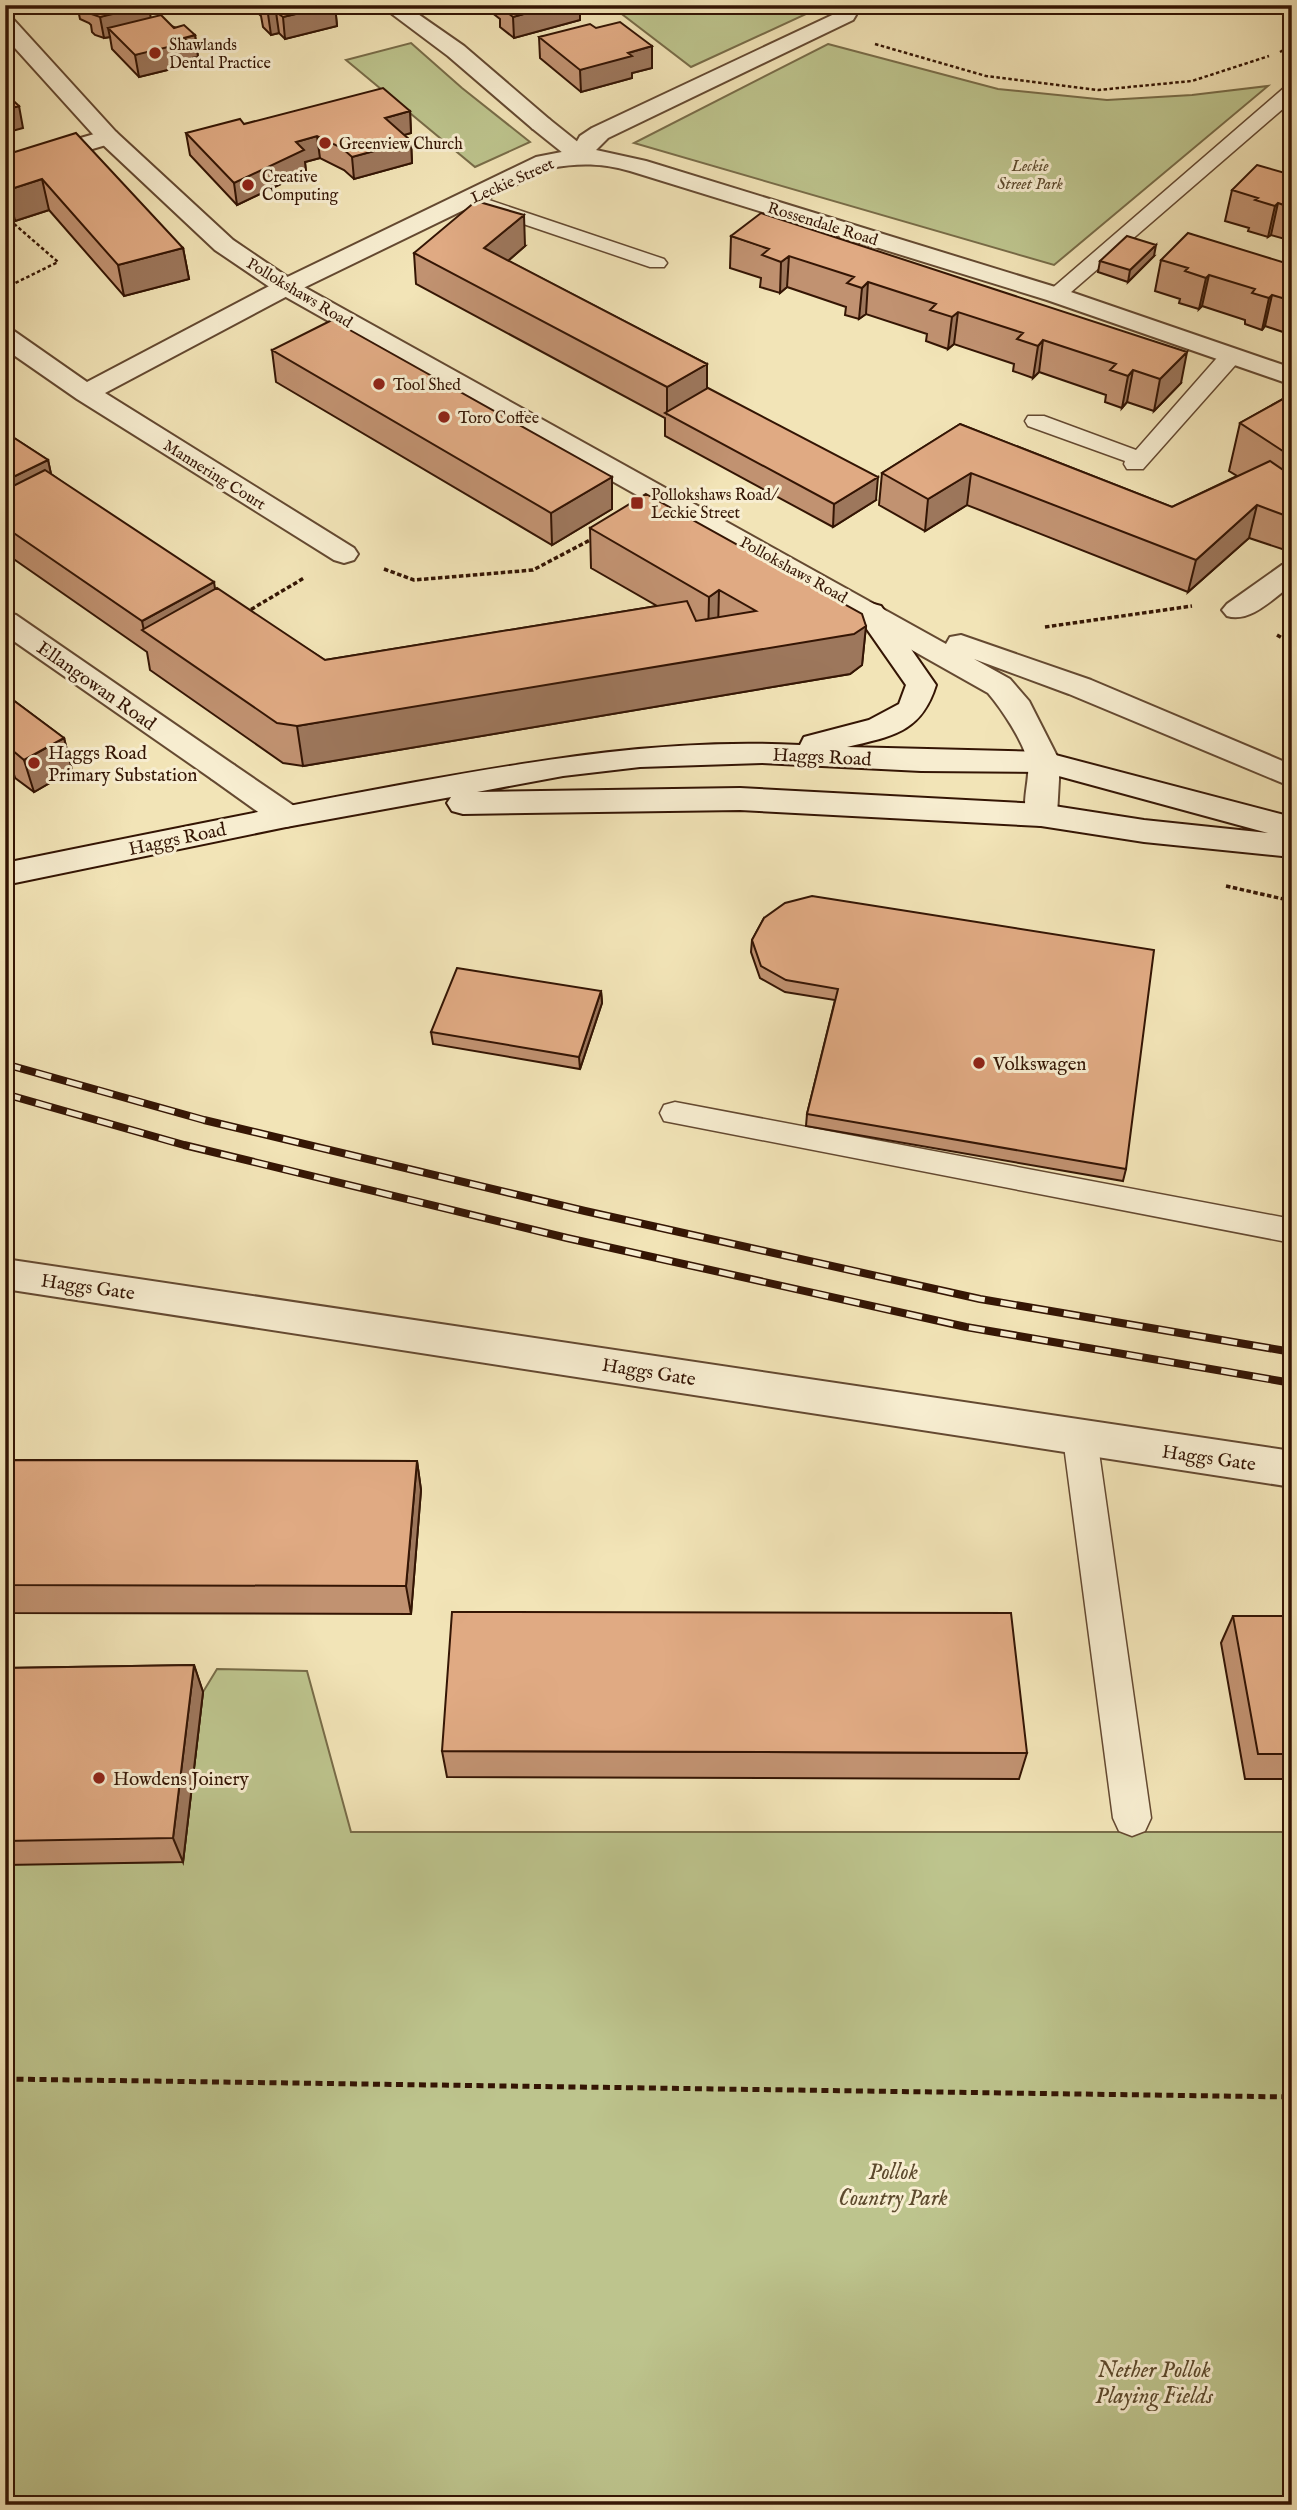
<svg xmlns="http://www.w3.org/2000/svg" width="1297" height="2510" viewBox="0 0 1297 2510" font-family="'IM FELL English',serif">
<rect width="100%" height="100%" fill="#f2e4b7"/>
<filter id="stains"><feTurbulence type="fractalNoise" baseFrequency=".00286" numOctaves="4"/><feColorMatrix values="0 0 0 0 .2 0 0 0 0 .09 0 0 0 0 .02 0 0 0 .5 -.17"/></filter>
<radialGradient id="worn" r=".72"><stop offset=".6" stop-color="#630" stop-opacity="0"/><stop offset="1" stop-color="#630" stop-opacity=".3"/></radialGradient>
<path fill="#bdc48d" stroke="#786c48" stroke-width="2" d="M610 5H810L817 9 691 67Z
M411 43 462 88 530 142 475 167 346 60Z
M828 44 998 89 1107 100 1192 95 1268 86 1054 265 634 143Z
M217 1669 307 1671 351 1832H1292V2505H5V1864L183 1862 203 1692Z"/>
<g fill="none" stroke-linecap="round" stroke-linejoin="round">
<g stroke="#644931" stroke-width="3">
<path id="service" d="M1292 86V101L1063 299H1049L1046 295 1049 291 1285 87Z
M483 198 664 259 667 263 664 267H650L476 208 473 204 476 200Z
M1231 350 1239 351 1242 356 1239 361 1143 469H1127L1124 464 1125 461 1028 426 1025 421 1028 416H1044L1136 450 1223 351Z
M675 1102 1292 1219V1243L664 1121 660 1113 664 1105Z
M1080 1424 1092 1428 1097 1438 1151 1818 1145 1831 1132 1836 1119 1831 1113 1818 1063 1438 1068 1428Z"/>
</g>
<g stroke="#644931" stroke-width="4">
<path id="pedestrian" d="M541 117 549 119 589 151 593 156 589 161H573L533 129 529 124 533 119Z
M1292 562V585C1273 598 1251 623 1227 616L1222 610 1227 604 1282 565Z
M223 762 234 765 297 808 302 816 297 824 286 827 275 824 212 779 207 772 212 765Z"/>
</g>
<g stroke="#644931" stroke-width="4">
<path id="minor" d="M380 5H405L464 46 549 119 553 124 549 129H533L448 56Z
M845 9 853 10 856 15 853 20 608 138 596 150 646 161 1065 290 1292 368V385L1047 300 630 171C601 163 579 163 550 168L295 292 105 393 354 548 358 554 354 560 344 563 334 560 77 399 5 349V329L14 331 87 382 277 282 536 157 572 150 580 136 592 128Z
M108 130 116 132 120 137 116 142 5 175V160Z
M5 612 16 615 234 765 239 772 234 779 223 782 212 779 5 635Z
M5 1259 1292 1451V1487L5 1289Z"/>
</g>
<g stroke="#644931" stroke-width="4">
<path id="tertiary" d="M5 18 13 19 116 132 233 240 295 282 946 644 950 637 961 635 1091 680 1292 765V787L1069 694 974 659 1010 679 1029 701 1060 762 1057 815 1052 823 1041 826 1030 823C1019 806 1030 783 1028 764 1026 745 1001 708 988 693L277 292 215 250 100 142 5 37Z"/>
</g>
<g stroke="#341504" stroke-width="4">
<path id="secondary" d="M870 603 881 606 936 685C921 733 892 736 847 747L1044 752 1292 817V853L1282 856 1144 842 1041 826 740 810 463 814 452 811 447 803 451 797 286 827 5 885V863C142 835 279 807 416 782 545 759 668 738 800 745L804 737 869 720 899 704 906 685 855 612 859 606ZM762 763 921 771 1044 772 1268 833 1144 820 1041 804 740 788 477 792 563 776 640 767Z"/>
</g>
<path stroke="#341504" stroke-width="2.5" stroke-dasharray="3.5 2.5" stroke-linecap="butt" d="M875 44 986 76 1098 90 1192 81 1269 56
M1280 52 1292 45
M5 216 58 262 5 288"/>
<path stroke="#341504" stroke-width="3.5" stroke-dasharray="4.5 2.5" stroke-linecap="butt" d="M384 569 414 580 533 570 592 539
M245 613 304 578
M1045 627 1192 606
M1277 635 1292 644
M1226 886 1292 901"/>
<path stroke="#341504" stroke-width="5" stroke-dasharray="7 4.5" stroke-linecap="butt" d="M5 2079 1292 2097"/>
<use href="#service" fill="#f7edd0" fill-rule="evenodd"/>
<use href="#pedestrian" fill="#f7edd0" fill-rule="evenodd"/>
<use href="#minor" fill="#f7edd0" fill-rule="evenodd"/>
<use href="#tertiary" fill="#f7edd0" fill-rule="evenodd"/>
<use href="#secondary" fill="#f7edd0" fill-rule="evenodd"/>
<g stroke="#341504" stroke-width="5">
<path id="rail-far1" d="M5 15 36 5"/>
</g>
<g stroke="#341504" stroke-width="8">
<path id="rail" d="M5 1064 204 1120 585 1211 980 1299 1292 1352
M5 1094 184 1145 567 1238 966 1327 1292 1383"/>
</g>
<use href="#rail-far1" stroke="#f7edd0" stroke-width="3.5" stroke-dasharray="10" stroke-linecap="butt"/>
<use href="#rail" stroke="#f7edd0" stroke-width="5" stroke-dasharray="16" stroke-linecap="butt"/>
</g>
<path fill="#c19271" stroke="#341504" stroke-width="2" d="M77 5H149L150 18 195 35 198 57 191 58 192 64 139 77 112 49 110 37 104 38 95 35 92 32 91 25 89 23 80 19Z
M256 5H335L337 26 285 39 279 33 271 35 263 27 261 16 257 12Z
M482 5H580V20L514 38 500 27V19Z
M596 28 652 46V68L632 73V78L581 92 540 58 539 37Z
M410 111 411 133 404 135 411 141 412 163 354 179 344 170 320 158 305 162 306 172 237 205 190 155 186 133 244 124Z
M5 155 183 248 189 279 124 296 49 210 15 221 8 214 11 229 5 231Z
M1292 175V241L1271 235 1268 237 1248 231 1249 228 1225 221 1232 190Z
M731 236 1181 383 1154 411 1127 402 1122 408 1105 402 1106 395 1039 372 1033 378 1013 371 1014 364 954 344 948 349 926 341 927 334 866 314 859 319 845 315 846 307 787 287 780 293 760 287 761 278 730 268Z
M525 246 508 261 707 364V389L876 500 833 527 665 436V418L416 284 414 253Z
M1154 256 1128 282 1098 272 1100 261Z
M1161 260 1292 265V335L1265 326 1262 330 1245 324V320L1202 306 1199 309 1179 303 1180 299 1155 291Z
M272 350 612 477V509L552 545 276 382Z
M1292 394V546L1285 550 1249 538 1188 592 967 505 925 531 879 505 882 473 960 424 1172 507 1237 476 1229 471 1240 423Z
M5 432 48 460 51 474 215 590 325 660 657 606 591 568 590 528 866 626 862 665 850 674 303 766 283 763 150 670 147 652 5 553Z
M5 694 64 738 72 770 34 792 15 778 5 783Z
M764 918 1126 1169 1123 1181 806 1126 807 1114 835 1000 785 992 760 978 751 952 752 940Z
M601 991 602 1003 580 1069 433 1044 431 1032Z
M5 1460 417 1461 421 1490 411 1614 5 1613Z
M1233 1616H1292V1779H1245L1221 1643Z
M194 1665 203 1692 183 1862 5 1865V1668Z
M442 1751 1027 1753 1019 1779 447 1777Z"/>
<path fill="#9d775c" stroke="#341504" stroke-width="2" d="M138 5H149L152 27 108 28 110 37 104 38 100 17Z
M335 5 337 26 285 39 283 17Z
M556 5H580V20L514 38 513 17Z
M276 12 279 33 271 35 268 14Z
M195 35 198 57 191 58 192 64 139 77 135 55 184 38Z
M652 46V68L632 73V78L581 92 580 70 628 53Z
M19 106 23 128 5 133V110Z
M410 111 411 133 387 140 385 118Z
M317 136 320 158 305 162 306 172 237 205 234 183 296 142Z
M411 141 412 163 354 179 352 157Z
M42 179 49 210 15 221 8 190Z
M5 203 11 229 5 231Z
M1278 203 1271 235 1268 237 1275 206Z
M524 215 525 246 486 280 484 248Z
M1156 245 1154 256 1128 282 1130 270Z
M183 248 189 279 124 296 118 265Z
M789 256 787 287 780 293 781 262Z
M1209 275 1202 306 1199 309 1206 278Z
M868 282 866 314 859 319 862 288Z
M1272 295 1265 326 1262 330 1269 298Z
M958 312 954 344 948 349 952 317Z
M1043 340 1039 372 1033 378 1038 346Z
M1187 352 1181 383 1154 411 1160 379Z
M707 364V396L667 414V387Z
M1133 370 1127 402 1122 408 1128 376Z
M48 460 55 493 5 518V481Z
M971 473 967 505 925 531 928 499Z
M612 477V509L552 545 551 513Z
M878 477 876 500 833 527 834 504Z
M1257 505 1249 538 1188 592 1196 560Z
M1292 523V546L1285 550Z
M214 582 219 614 144 631 142 621Z
M719 590 718 630 708 637 709 597Z
M866 626 862 665 850 674 303 766 297 726Z
M64 738 72 770 34 792 24 760Z
M5 745H6L15 778 5 783Z
M601 991 602 1003 580 1069 579 1057Z
M417 1461 421 1490 411 1614 406 1586Z
M194 1665 203 1692 183 1862 173 1838Z"/>
<path fill="#e0aa83" stroke="#341504" stroke-width="2" d="M88 5H147L148 6 100 17 91 14 88 11 91 9Z
M263 5H333L283 17 276 12 268 14 260 6Z
M501 5H556L513 17 499 6Z
M161 15 174 28 184 25 195 35 184 38 189 42 135 55 108 28Z
M620 22 652 46 628 53 632 56 580 70 539 37 590 24 596 28Z
M383 88 410 111 385 118 411 141 352 157 342 148 317 136 296 142 304 150 234 183 186 133 240 119 244 124Z
M5 93 19 106 5 110Z
M76 133 183 248 118 265 42 179 8 190 5 188V155Z
M1257 165 1292 175V208L1278 203 1275 206 1255 200 1258 198 1232 190Z
M476 201 524 215 484 248 707 364 667 387 414 253Z
M761 213 1187 352 1160 379 1133 370 1128 376 1110 370 1116 364 1043 340 1038 346 1017 339 1023 333 958 312 952 317 930 310 936 304 868 282 862 288 847 283 854 277 789 256 781 262 762 255 769 249 731 236Z
M1188 233 1292 265V301L1272 295 1269 298 1252 293 1255 289 1209 275 1206 278 1185 271 1188 268 1161 260Z
M1127 236 1156 245 1130 270 1100 261Z
M332 320 612 477 551 513 272 350Z
M708 388 878 477 834 504 665 413Z
M1292 394V457L1240 423Z
M960 424 1172 507 1270 461 1292 476V518L1257 505 1196 560 971 473 928 499 882 473Z
M5 432 48 460 5 481Z
M45 470 214 582 142 621 5 527V490Z
M646 494 862 614 866 626 854 634 297 726 277 723 142 630 217 588 325 660 687 601 696 621 756 611 719 590 709 597 590 528Z
M5 694 64 738 24 760 6 745H5Z
M812 896 1154 950 1126 1169 807 1114 838 989 786 980 761 966 752 940 764 918 785 903Z
M457 968 601 991 579 1057 431 1032Z
M5 1460 417 1461 406 1586 5 1585Z
M452 1612 1011 1613 1027 1753 442 1751Z
M1233 1616H1292V1754H1258Z
M194 1665 173 1838 5 1841V1668Z"/>
<g fill="#8f2418" stroke="#f7edd0" stroke-width="2.5">
<circle cx="155" cy="53" r="7"/>
<circle cx="325" cy="143" r="7"/>
<circle cx="248" cy="185" r="7"/>
<circle cx="379" cy="384" r="7"/>
<circle cx="444" cy="417" r="7"/>
<rect x="630" y="496" width="14" height="14" rx="3.5"/>
<circle cx="34" cy="763" r="7"/>
<circle cx="979" cy="1063" r="7"/>
<circle cx="99" cy="1778" r="7"/>
</g>
<g text-anchor="middle" stroke-width="6" stroke-linejoin="round" paint-order="stroke">
<g font-size="16" fill="#341504" stroke="#f7edd0" text-anchor="start">
<text x="169" y="50">Shawlands<tspan x="169" dy="18">Dental Practice</tspan></text>
<text x="339" y="149">Greenview Church</text>
<text x="262" y="182">Creative<tspan x="262" dy="18">Computing</tspan></text>
<text x="393" y="390">Tool Shed</text>
<text x="458" y="423">Toro Coffee</text>
<text x="651" y="500">Pollokshaws Road/<tspan x="651" dy="18">Leckie Street</tspan></text>
</g>
<g font-size="16" font-style="italic" fill="#5d4a2d" stroke="#f7edd0">
<text x="1030" y="171">Leckie<tspan x="1030" dy="18">Street Park</tspan></text>
</g>
<g font-size="16" fill="#341504" stroke="#f7edd0">
<text transform="translate(512 180) rotate(-24)" y="6">Leckie Street</text>
<text transform="translate(823 223) rotate(17)" y="6">Rossendale Road</text>
<text transform="translate(300 292) rotate(31)" y="6">Pollokshaws Road</text>
<text transform="translate(215 474) rotate(32)" y="6">Mannering Court</text>
<text transform="translate(794 569) rotate(29)" y="6">Pollokshaws Road</text>
</g>
<g font-size="19" fill="#341504" stroke="#f7edd0">
<text transform="translate(97 685) rotate(35)" y="7">Ellangowan Road</text>
<text transform="translate(822 756) rotate(3)" y="7">Haggs Road</text>
<text transform="translate(177 838) rotate(-12)" y="7">Haggs Road</text>
<text transform="translate(88 1286) rotate(8)" y="7">Haggs Gate</text>
<text transform="translate(649 1371) rotate(9)" y="7">Haggs Gate</text>
<text transform="translate(1209 1457) rotate(8)" y="7">Haggs Gate</text>
</g>
<g font-size="19" fill="#341504" stroke="#f7edd0" text-anchor="start">
<text x="48" y="759">Haggs Road<tspan x="48" dy="22">Primary Substation</tspan></text>
<text x="993" y="1070">Volkswagen</text>
<text x="113" y="1785">Howdens Joinery</text>
</g>
<g font-size="23" font-style="italic" fill="#5d4a2d" stroke="#f7edd0">
<text x="893" y="2179">Pollok<tspan x="893" dy="26">Country Park</tspan></text>
<text x="1154" y="2377">Nether Pollok<tspan x="1154" dy="26">Playing Fields</tspan></text>
</g>
</g>
<rect width="1297" height="2510" fill="none" stroke="#f2e4b7" stroke-width="28"/>
<rect x="7" y="7" width="1283" height="2496" fill="none" stroke="#341504" stroke-width="3.5"/>
<rect x="14" y="14" width="1269" height="2482" fill="none" stroke="#341504" stroke-width="2"/>
<rect width="100%" height="100%" filter="url(#stains)"/>
<rect width="100%" height="100%" fill="url(#worn)"/>
</svg>
